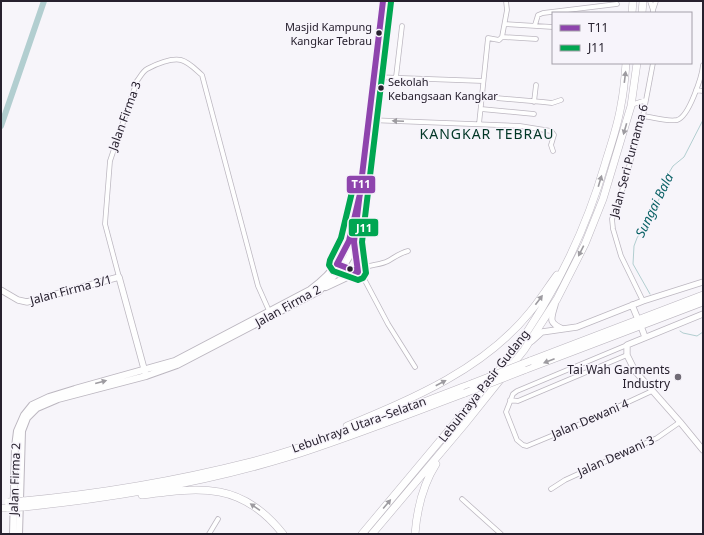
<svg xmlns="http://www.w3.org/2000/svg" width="704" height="535" viewBox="0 0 704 535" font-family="'Noto Sans',sans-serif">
<rect width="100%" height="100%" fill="#f7f5fa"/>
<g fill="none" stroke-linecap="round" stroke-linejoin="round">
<path stroke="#b2ced0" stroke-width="1" d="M650 294 633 264 634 246 637 238 663 192 667 176 673 166 684 157 703 120
M680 331 683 333 697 336 703 332"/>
<path stroke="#b2ced0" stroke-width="6" d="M1 126 44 1"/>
<g stroke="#bcb7c0" stroke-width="5.5">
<path id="street" d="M650 1 653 10
M653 13V10L656 1
M505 24 553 27
M535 25 538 15 543 13 617 4
M502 37 507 10 506 1
M374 77 483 81
M396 77 402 26
M696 90 703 91
M482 95 485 97 543 102 552 103 561 100
M534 102 536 85
M631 105 646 100
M481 109 534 114
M643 116C653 117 667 122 677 120 689 117 702 76 703 65
M369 120 520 126 551 131 554 135 551 145 553 151
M479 124 488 38 499 40 502 37 536 39
M341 266 358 272 362 275 388 324 415 367
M358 272C364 264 379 266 388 261 395 257 400 253 408 251
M119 277 105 224 110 161 137 81C140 77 143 71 147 69 156 64 171 58 181 60 189 62 196 70 202 75L258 286 270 313
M643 301 621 256 613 229 612 219 623 188 643 116 653 63
M627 345 517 391 513 394 506 412 517 440 523 445 527 446 585 422 652 391
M510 400 518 401 627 355
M551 489 565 480 657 438 680 422
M462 499 501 534
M209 534 218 519"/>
</g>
<g stroke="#bcb7c0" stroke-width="7">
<path id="secondary" d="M1 290 18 300 27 302 119 277 146 376
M555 305C551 319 548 323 563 329
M632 305 637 317
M703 314 627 345V355L635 371 680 422 703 450
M642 329 645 337
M532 341 542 332 577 327 643 301 703 282"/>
</g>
<g stroke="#bcb7c0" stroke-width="8">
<path id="primary" d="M326 287 358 272 354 244
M13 534 15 447 17 431 24 415 32 405 49 397 75 389 175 361 310 290C337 270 346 254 354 221
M19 534 22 431 27 418 37 408 58 399 146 376 177 365 319 291 343 267 349 257 356 231 383 1"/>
</g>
<g stroke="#bcb7c0" stroke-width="8">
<path id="highway" d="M632 13 633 1
M642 13 643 1
M530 361 703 295
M524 370 703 302
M347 426C414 398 484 369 530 312 540 300 548 287 557 275
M142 495C202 487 242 482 283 534
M23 501C100 494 176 481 251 462 326 442 399 411 471 384
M24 507C113 498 203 483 288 457 348 438 406 415 465 393
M1 508H8
M362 534 505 363C551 302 584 236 605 164 611 144 618 125 621 105 624 91 625 77 626 63
M372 534 464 425 524 350 557 299 585 244 603 199 631 106 637 63
M415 534C417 509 422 486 436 464"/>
</g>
<use href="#street" stroke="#fefefe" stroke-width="4"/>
<use href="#secondary" stroke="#fefefe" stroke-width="5.5"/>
<use href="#primary" stroke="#fefefe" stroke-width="6"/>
<use href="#highway" stroke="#fefefe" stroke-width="7"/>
<g stroke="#bcb7c0" stroke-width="8" stroke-linecap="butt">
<path id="highway-bridge" d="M471 384 530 361
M465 393 524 370
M8 502 23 501
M8 508 24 507"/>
</g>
<use href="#highway-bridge" stroke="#fefefe" stroke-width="7"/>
<g stroke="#f7f4fb" stroke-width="9">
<path id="bus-1" d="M360 194 349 241 337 264 358 272 354 242 383 1"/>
</g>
<g stroke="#f7f4fb" stroke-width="9">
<path id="bus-2" d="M352 192 341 238 330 260 329 265 333 271 358 280 363 278 366 273 362 242 391 2"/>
</g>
<use href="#bus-1" stroke="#8e44ad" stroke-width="6"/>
<use href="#bus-2" stroke="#00a651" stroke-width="6"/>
</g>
<defs><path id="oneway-solid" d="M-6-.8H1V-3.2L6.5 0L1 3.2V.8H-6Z"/></defs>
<g fill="#9d9ba0">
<use href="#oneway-solid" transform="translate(625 77) rotate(-83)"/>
<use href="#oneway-solid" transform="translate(398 121) rotate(-178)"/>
<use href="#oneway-solid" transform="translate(625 129) rotate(106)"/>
<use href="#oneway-solid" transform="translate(600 181) rotate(-73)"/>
<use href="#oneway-solid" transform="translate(581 251) rotate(117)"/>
<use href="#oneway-solid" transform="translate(539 300) rotate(-53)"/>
<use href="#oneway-solid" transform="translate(549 361) rotate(159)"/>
<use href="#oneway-solid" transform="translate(101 382) rotate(-15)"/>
<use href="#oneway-solid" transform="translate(441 383) rotate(-28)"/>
<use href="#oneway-solid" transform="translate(387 504) rotate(-50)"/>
<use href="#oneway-solid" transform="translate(255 507) rotate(-146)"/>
</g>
<g fill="#27212e" stroke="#f7f4fb" stroke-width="1.5">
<circle cx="379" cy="33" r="3.5"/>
<circle cx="381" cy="88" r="3.5"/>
<circle cx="350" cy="269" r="3.5"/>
</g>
<circle fill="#706b75" stroke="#f7f4fb" stroke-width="1.5" cx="678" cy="377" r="4"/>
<g text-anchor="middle" stroke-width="3" stroke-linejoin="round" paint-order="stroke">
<g font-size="11" fill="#27212e" stroke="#f7f4fb" text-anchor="end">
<text x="372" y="31">Masjid Kampung<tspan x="372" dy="14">Kangkar Tebrau</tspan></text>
<text x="388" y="86" text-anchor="start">Sekolah<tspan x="388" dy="14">Kebangsaan Kangkar</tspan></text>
</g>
<g font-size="12" fill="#27212e" stroke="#f7f4fb">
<text transform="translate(125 116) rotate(-70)" y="4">Jalan Firma 3</text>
<text transform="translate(629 161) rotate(-75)" y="4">Jalan Seri Purnama 6</text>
<text transform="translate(71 290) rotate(-15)" y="4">Jalan Firma 3/1</text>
<text transform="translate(288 306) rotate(-29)" y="4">Jalan Firma 2</text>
<text transform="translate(484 386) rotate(-52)" y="4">Lebuhraya Pasir Gudang</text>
<text transform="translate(590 419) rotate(-23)" y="4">Jalan Dewani 4</text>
<text transform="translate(359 425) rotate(-20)" y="4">Lebuhraya Utara–Selatan</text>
<text transform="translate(616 456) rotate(-24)" y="4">Jalan Dewani 3</text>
<text transform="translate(15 479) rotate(-88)" y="4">Jalan Firma 2</text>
</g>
<g font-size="12" fill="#27212e" stroke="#f7f4fb" text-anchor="end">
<text x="670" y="374">Tai Wah Garments<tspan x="670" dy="14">Industry</tspan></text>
</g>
<g font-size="13" font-style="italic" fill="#0c6366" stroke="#f7f4fb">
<text transform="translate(654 205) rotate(-64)" y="5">Sungai Bala</text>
</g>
<g font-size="14" letter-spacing="1" fill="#023626" stroke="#f7f4fb">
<text x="487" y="139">KANGKAR TEBRAU</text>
</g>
</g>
<g stroke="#f7f4fb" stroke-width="1.5">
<rect x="346" y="175" width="30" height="19" rx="4" fill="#8e44ad"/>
<rect x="348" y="218" width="31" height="19" rx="4" fill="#00a651"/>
</g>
<g font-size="11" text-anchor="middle" font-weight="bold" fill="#fff">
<text x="361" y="188">T11</text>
<text x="364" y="232">J11</text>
</g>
<rect width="704" height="535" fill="none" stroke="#27212e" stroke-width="4"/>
<rect x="552" y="12" width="140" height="52" fill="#f7f4fb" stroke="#a4a0a9"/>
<rect x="560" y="25" width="20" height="6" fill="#8e44ad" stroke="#a4a0a9"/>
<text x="588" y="32" font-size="12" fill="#27212e">T11</text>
<rect x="560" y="45" width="20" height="6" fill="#00a651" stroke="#a4a0a9"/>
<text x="588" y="52" font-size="12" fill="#27212e">J11</text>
</svg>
